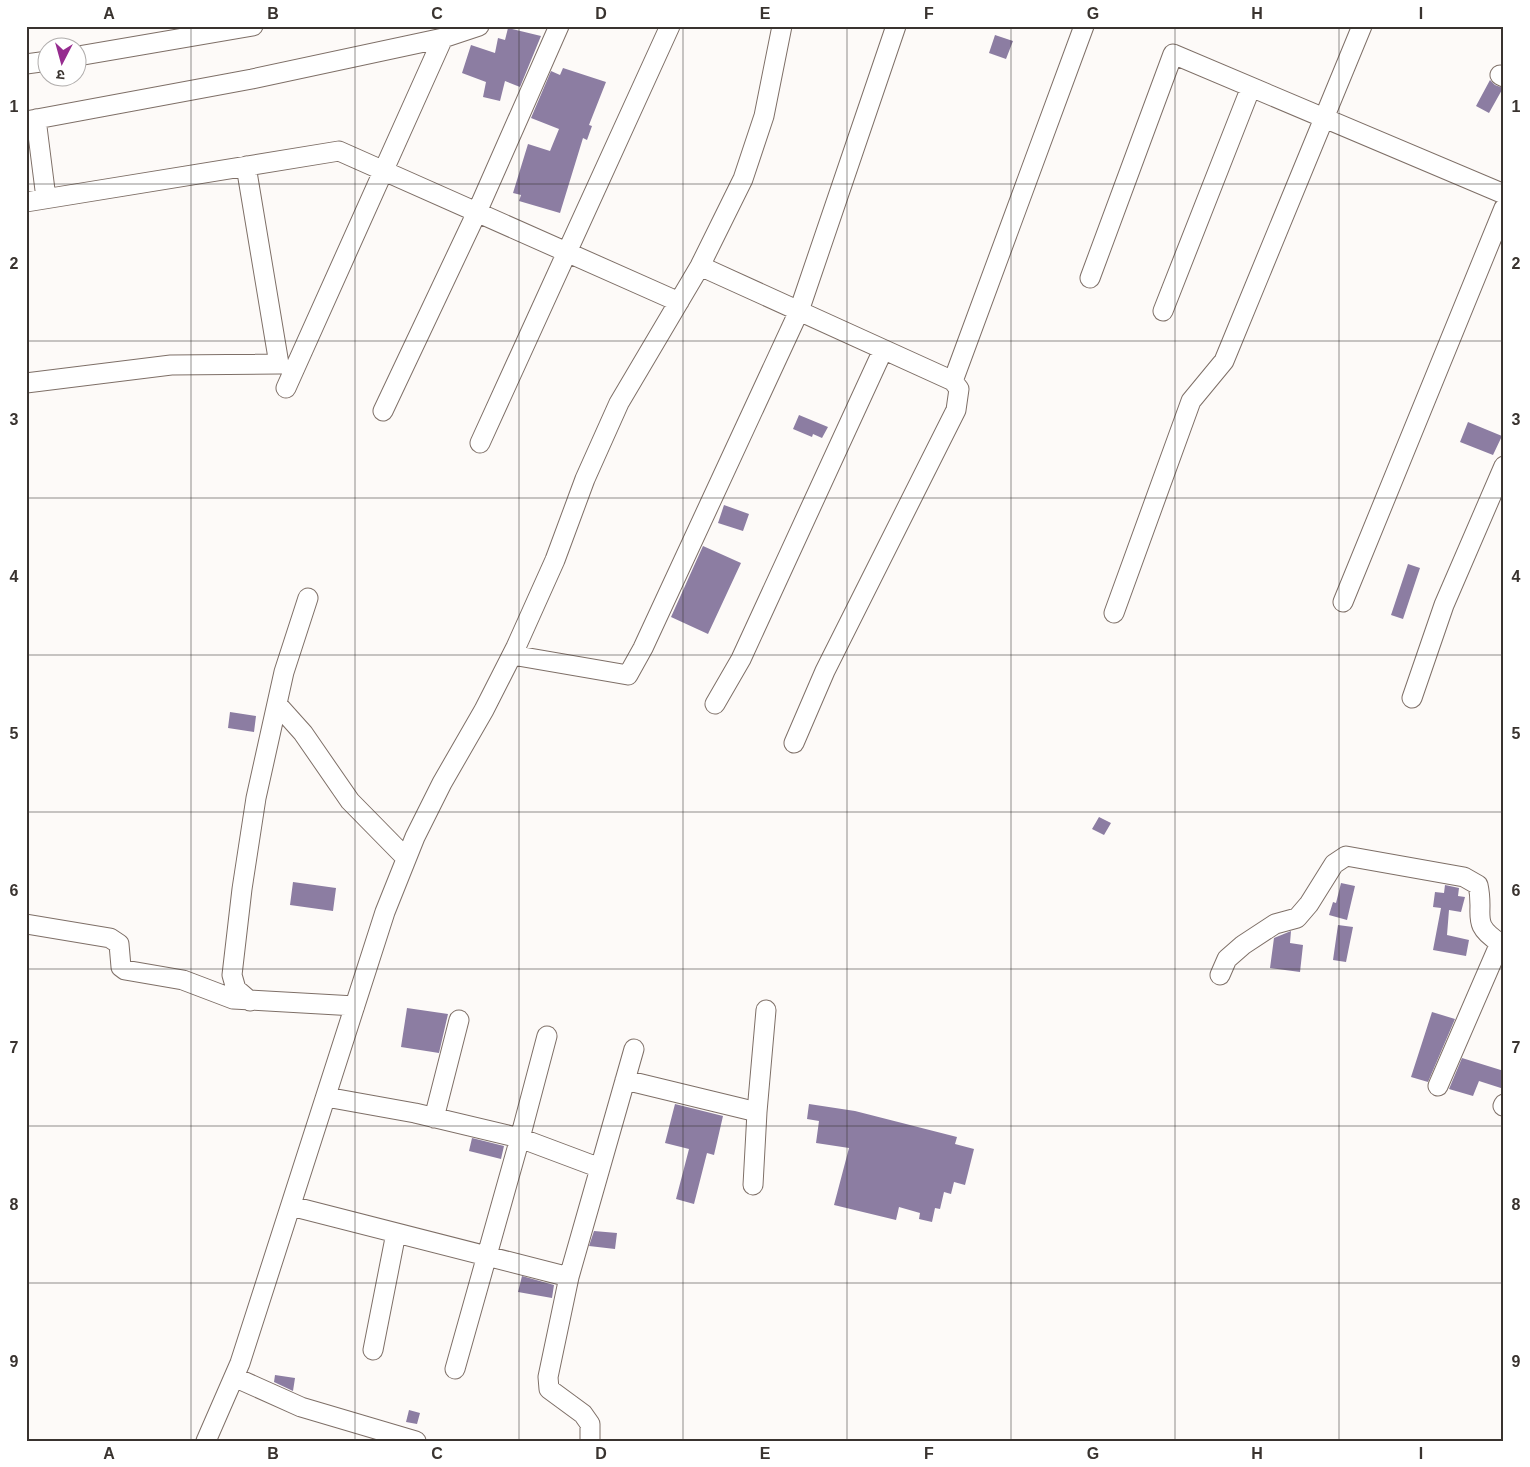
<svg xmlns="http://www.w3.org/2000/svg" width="1530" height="1467" viewBox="0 0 1530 1467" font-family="Arial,'Noto Sans Devanagari',sans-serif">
<rect width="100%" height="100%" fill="#fdfaf8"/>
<path fill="#8c7da2" d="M508 28 541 36 520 87 505 81 500 101 483 97 486 82 462 73 471 45 495 53 498 38 505 40Z
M995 35 1013 41 1006 59 989 53Z
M563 68 606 82 589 125 592 126 587 140 583 138 560 213 519 201 521 195 513 193 528 144 550 151 559 129 531 118 551 71 560 75Z
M1490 80 1495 85 1503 88 1489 113 1476 106Z
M799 415 828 427 822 438 813 434 812 437 793 429Z
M1468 422 1502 436 1493 455 1460 442Z
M724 505 749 514 743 531 718 523Z
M703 546 741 563 708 634 671 617Z
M1408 564 1420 568 1403 619 1391 615Z
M230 712 256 716 254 732 228 728Z
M1099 817 1111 823 1104 835 1092 829Z
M293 882 336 888 333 911 290 905Z
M1341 883 1355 886 1347 920 1329 915 1333 902 1336 903Z
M1445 885 1459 888 1458 896 1465 897 1461 912 1449 910 1447 935 1469 940 1466 956 1433 950 1441 908 1433 907 1435 892 1444 893Z
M1338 925 1353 927 1346 962 1333 960Z
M1291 931 1290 943 1303 945 1300 972 1270 968 1274 938Z
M407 1008 448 1014 439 1053 401 1047Z
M1432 1012 1455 1019 1428 1082 1411 1077Z
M1462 1058 1504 1071V1089L1479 1081 1473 1096 1449 1089Z
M675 1104 723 1116 714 1155 707 1153 694 1204 676 1199 689 1149 665 1143Z
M809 1104 855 1111 957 1137 955 1144 974 1149 965 1185 954 1182 951 1194 944 1192 940 1209 935 1208 932 1222 919 1219 920 1213 899 1207 896 1220 834 1205 849 1148 816 1143 819 1121 807 1119Z
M472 1138 504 1146 501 1159 469 1151Z
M594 1231 617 1233 615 1249 589 1246Z
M522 1276 554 1285 552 1298 518 1292Z
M275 1375 295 1378 293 1391 274 1382Z
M409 1410 420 1413 417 1424 406 1422Z"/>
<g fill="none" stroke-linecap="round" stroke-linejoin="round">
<g stroke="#7e6f67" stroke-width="21">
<path id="minor" d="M78 56 253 26
M26 64 48 61
M1500 75 1504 77
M36 119 46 198
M26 121 252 79 443 38 479 26
M26 202 339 151 679 302
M700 266 953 381 959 389 956 410 825 671 794 743
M1090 278 1173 54 1504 194
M1163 311 1251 87
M953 381 1084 26
M26 383 171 365 279 364 246 166
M286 388 443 38
M383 411 477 212 559 26
M480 443 670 26
M1343 602 1504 208
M1114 613 1191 401 1224 361 1362 26
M512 655 628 675 643 648 799 311 896 26
M1412 698 1444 605 1504 466
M277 704 303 733 350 801 406 858
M715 704 741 659 883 350
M26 924 110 938 119 944 121 967 125 970 183 980 233 999 355 1006
M1220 975 1227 959 1243 945 1275 924 1297 918 1309 904 1334 864 1346 856 1464 877 1478 885C1485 916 1469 923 1500 943
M250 1001 236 989 232 975 242 889 256 798 284 672 308 598
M547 1036 520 1138 600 1168
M625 1080 757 1112 766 1010
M1438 1086 1500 943 1504 944
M326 1097 415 1113 520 1138 455 1369
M1503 1106 1504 1104
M434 1118 459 1020
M753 1185 757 1112
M291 1206 569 1277 634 1049
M569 1277 548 1377 549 1389 583 1414 590 1424V1441
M373 1350 396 1233
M234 1377 301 1407 416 1441
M206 1441 240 1363 385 912 415 837 442 783 484 710 516 647 555 560 585 479 619 403 700 266 743 179 764 116 782 26"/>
</g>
<use href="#minor" stroke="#fff" stroke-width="19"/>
</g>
<path fill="none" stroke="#39332f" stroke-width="1" stroke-opacity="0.55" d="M191 26V1441M355 26V1441M519 26V1441M683 26V1441M847 26V1441M1011 26V1441M1175 26V1441M1339 26V1441M26 184H1504M26 341H1504M26 498H1504M26 655H1504M26 812H1504M26 969H1504M26 1126H1504M26 1283H1504"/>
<rect width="1530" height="1467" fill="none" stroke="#ffffff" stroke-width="55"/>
<g transform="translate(62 62) rotate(186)"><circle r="24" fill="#ffffff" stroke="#b0adac"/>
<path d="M0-4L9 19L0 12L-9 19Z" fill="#962c8f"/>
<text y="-8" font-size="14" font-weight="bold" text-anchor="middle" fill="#39332f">उ</text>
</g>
<rect x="28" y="28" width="1474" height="1412" fill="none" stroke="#39332f" stroke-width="2"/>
<g font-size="16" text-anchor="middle" font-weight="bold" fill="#39332f">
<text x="109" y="19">A</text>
<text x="273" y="19">B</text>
<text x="437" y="19">C</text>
<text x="601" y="19">D</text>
<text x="765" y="19">E</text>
<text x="929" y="19">F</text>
<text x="1093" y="19">G</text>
<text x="1257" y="19">H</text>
<text x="1421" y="19">I</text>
<text x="14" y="112">1</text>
<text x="1516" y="112">1</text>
<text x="14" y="269">2</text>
<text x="1516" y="269">2</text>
<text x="14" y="425">3</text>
<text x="1516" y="425">3</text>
<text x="14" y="582">4</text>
<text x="1516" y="582">4</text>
<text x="14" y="739">5</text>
<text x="1516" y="739">5</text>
<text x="14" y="896">6</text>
<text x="1516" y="896">6</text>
<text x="14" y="1053">7</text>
<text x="1516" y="1053">7</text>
<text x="14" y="1210">8</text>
<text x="1516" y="1210">8</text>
<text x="14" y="1367">9</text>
<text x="1516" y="1367">9</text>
<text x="109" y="1459">A</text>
<text x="273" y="1459">B</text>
<text x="437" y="1459">C</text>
<text x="601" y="1459">D</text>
<text x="765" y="1459">E</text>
<text x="929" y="1459">F</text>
<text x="1093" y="1459">G</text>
<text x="1257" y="1459">H</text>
<text x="1421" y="1459">I</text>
</g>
</svg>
